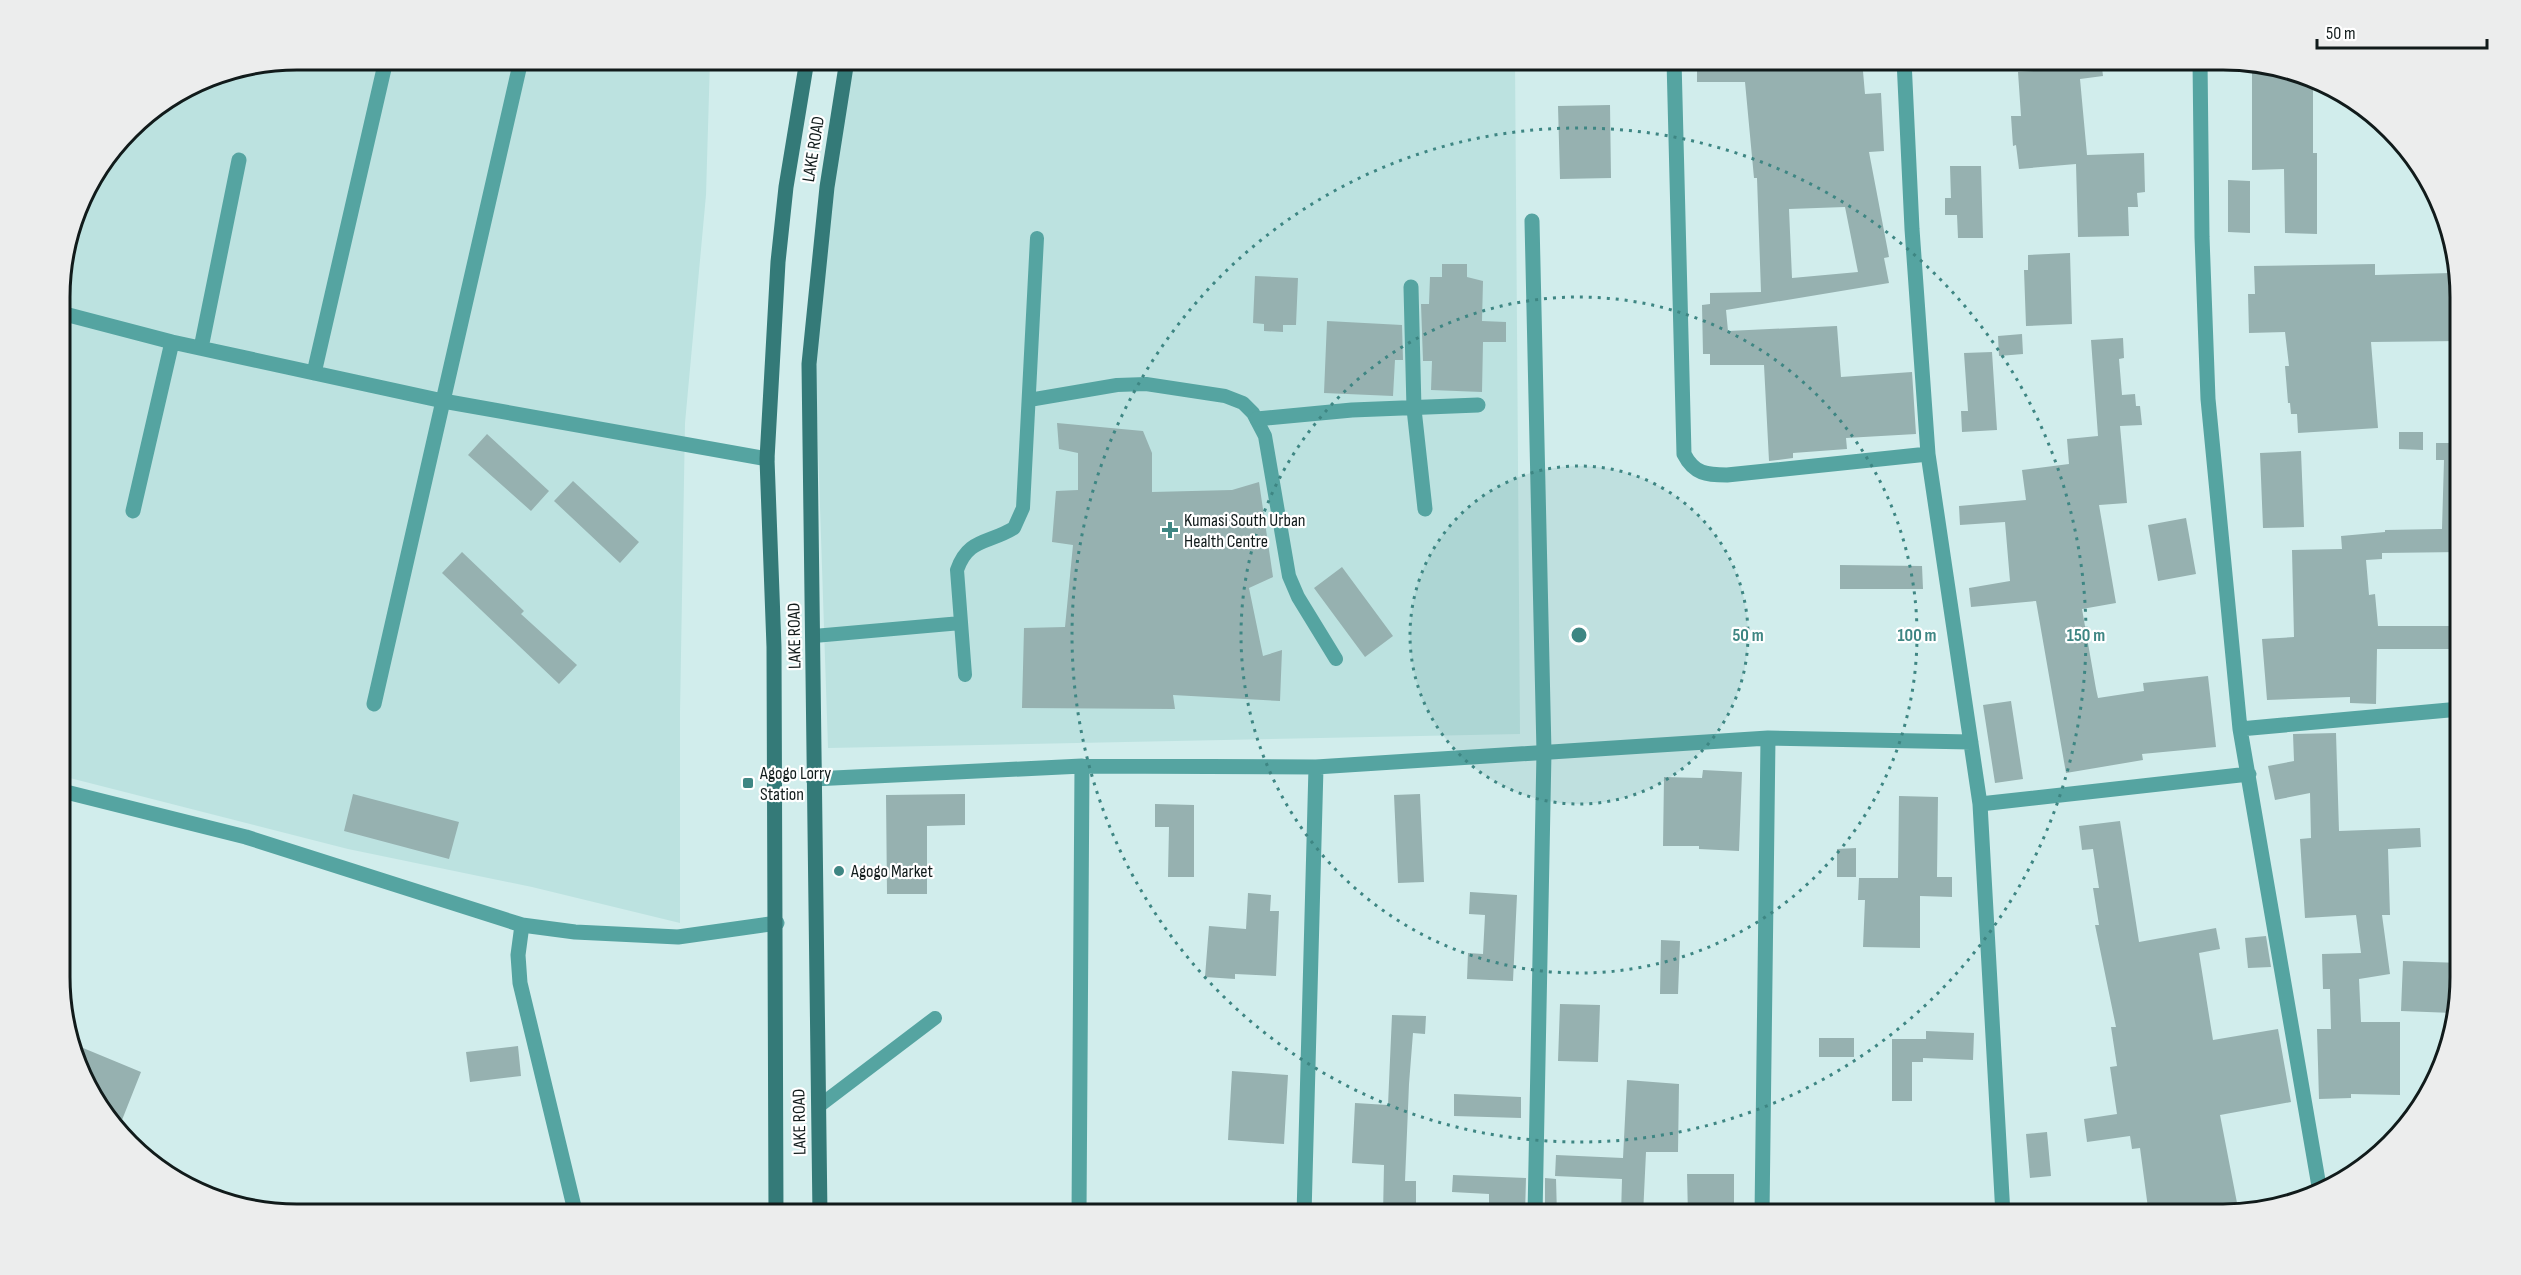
<svg xmlns="http://www.w3.org/2000/svg" width="2521" height="1275" viewBox="0 0 2521 1275" font-family="'Sofia Sans Condensed',sans-serif">
<rect width="100%" height="100%" fill="#d1edec"/>
<path fill="#bce2e0" d="M297 60H710L706 195 685 423 680 712V923L532 887 348 849 62 776 61 281 85 192 141 119 207 78Z
M848 60H1515L1520 734 828 748 814 326Z"/>
<path fill="#96b1b0" fill-rule="evenodd" d="M1697 60H1862L1865 94 1881 93 1884 151 1869 152 1889 257 1884 258 1889 283 1726 310 1728 331 1837 326 1841 377 1912 372 1916 434 1846 438 1847 449 1793 453V458L1769 461 1764 365H1710V354H1703L1702 305 1710 304V293L1761 292 1757 178H1754L1745 82H1697ZM1845 207 1858 272 1792 278 1789 209Z
M2101 60 2103 76 2080 79 2087 155 2144 153 2145 192 2137 193 2138 207H2128L2129 236 2078 237 2076 164 2019 169 2016 145 2013 146 2011 116H2021L2018 72 2048 70V63Z
M2252 69 2313 81V153H2317V234L2285 233 2284 169 2252 170Z
M1610 105 1611 178 1560 179 1558 106Z
M1950 166H1981L1983 238H1958L1957 215H1945V198H1951Z
M2228 180 2250 181V233L2228 232Z
M2070 253 2072 324 2026 326 2024 270H2028V255Z
M1442 264H1467V277L1483 281 1482 321 1506 322V342H1483L1482 392 1431 390 1432 361H1423L1421 304H1429L1430 277H1442Z
M2375 264V275L2451 273 2453 306H2459V341L2371 342 2378 428 2298 433 2297 414H2291L2290 403H2288L2285 366H2289L2285 332 2249 333 2248 294H2255L2254 266Z
M1255 276 1298 278 1296 325H1283V332L1264 331V324L1253 323Z
M1327 321 1402 325 1403 360H1395L1393 396 1324 393Z
M2022 334 2023 354 1999 356 1998 336Z
M2123 338 2124 358 2119 359 2122 395 2135 394 2136 406H2140L2142 425 2120 426 2127 503 2099 505 2116 603 2082 609 2096 689 2098 698 2144 691 2143 683 2208 676 2216 747 2142 754 2143 760 2066 773 2036 601 1971 607 1969 588 2010 581 2005 522 1960 525 1959 506 2026 500 2022 470 2069 464 2067 439 2098 436 2091 340Z
M1992 352 1997 430 1962 432 1961 411H1968L1964 353Z
M1057 423 1143 431 1152 453V492L1232 490 1259 482 1273 577 1249 588 1263 656 1282 650 1280 701 1173 695 1175 709 1022 708 1024 628 1065 627 1073 545 1052 542 1056 491 1078 490V453L1059 449Z
M2399 432H2423V450L2399 449Z
M487 434 549 491 531 511 468 455Z
M2436 443H2460V552L2382 553V559L2366 560 2369 595 2375 594 2378 626H2460V649H2377L2376 704 2350 703V697L2267 700 2262 639 2294 637 2292 550 2342 549 2341 536 2385 532V530L2442 529 2444 460H2436Z
M2301 451 2304 527 2263 528 2260 453Z
M573 481 639 542 620 563 554 501Z
M2186 518 2196 574 2158 581 2148 525Z
M462 552 524 611 521 614 577 665 559 684 442 573Z
M1840 565 1922 566 1923 589H1840Z
M1342 567 1393 636 1365 657 1314 588Z
M2011 701 2023 779 1995 783 1983 705Z
M2336 733 2339 831 2420 828 2421 847 2388 849 2390 915H2382L2390 974 2359 979 2361 1022H2400V1095L2351 1094V1098L2319 1099 2317 1029H2331L2330 989H2323L2322 954 2361 953 2356 915 2305 918 2300 839 2311 838 2310 793 2275 800 2268 766 2294 761 2293 734Z
M1703 770 1742 772 1739 851 1699 849V846H1663L1664 777 1702 778Z
M353 794 459 822 449 859 344 831Z
M965 794V825L927 826V894H887L886 795Z
M1420 794 1424 882 1398 883 1394 795Z
M1899 796 1938 797 1937 877H1952V897L1920 896V948L1863 947 1865 900H1858L1859 878H1898Z
M1155 804 1194 805V877H1168L1169 827H1155Z
M2120 821 2139 942 2216 928 2220 949 2199 953 2213 1040 2278 1029 2291 1102 2220 1115 2238 1208 2234 1209V1215H2162V1206L2148 1208 2140 1148 2132 1149 2130 1136 2087 1142 2084 1119 2117 1114 2110 1067 2117 1066 2111 1027H2116L2095 925H2099L2093 888H2099L2093 849 2082 850 2079 826Z
M1856 848V877H1837V849Z
M1470 892 1517 895 1513 981 1467 979 1468 953 1483 954 1485 915 1469 914Z
M1248 893 1271 895 1270 911H1279L1276 976 1235 974V979L1205 977 1209 926 1246 929Z
M2266 936 2271 967 2248 968 2245 938Z
M1661 940 1680 941 1678 994H1660Z
M2403 961 2461 963V978L2453 1013 2401 1011Z
M1560 1004 1600 1005 1598 1062 1558 1061Z
M1392 1015 1426 1016 1425 1034 1413 1033 1409 1084 1405 1181H1416V1215H1383L1384 1165 1352 1163 1355 1103 1388 1105Z
M1926 1031 1974 1033 1973 1060 1923 1058V1062H1912V1101H1892V1039H1926Z
M1819 1038H1854V1057H1819Z
M71 1043 141 1072 122 1120 104 1113 78 1069Z
M518 1046 521 1076 470 1082 466 1052Z
M1232 1071 1288 1075 1284 1144 1228 1140Z
M1627 1080 1679 1084 1678 1152H1646L1643 1215H1621L1622 1179 1555 1176 1556 1155 1623 1158Z
M1454 1094 1521 1097V1118L1454 1116Z
M2047 1132 2051 1176 2030 1178 2026 1134Z
M1687 1174H1734V1215H1688Z
M1453 1175 1526 1178 1525 1215H1489V1194L1452 1192Z
M1545 1178 1556 1179 1557 1215H1545Z"/>
<g fill="none" stroke-linecap="round" stroke-linejoin="round">
<path stroke="#55a4a1" stroke-width="14" d="M1029 400 1117 385 1146 384 1225 396 1243 403 1253 413 1265 436 1289 576 1298 597 1336 659
M814 636 961 623
M965 675 957 570C968 538 988 544 1014 528L1023 508 1037 238
M819 1106 935 1018"/>
<path stroke="#55a4a1" stroke-width="15" d="M1674 60 1684 454C1694 474 1707 475 1727 475L1928 454
M1904 60 1912 229 1928 454 1980 804 2003 1215
M2200 60 2202 237 2208 399 2240 729 2320 1192
M1532 221 1544 752 1535 1215
M1411 287 1414 409 1425 509
M61 313 172 342 443 401 521 60
M201 348 239 160
M314 373 386 60
M1257 419 1352 410 1478 405
M133 511 172 342
M374 704 443 401 767 459
M2240 729 2460 709
M813 779 1082 766 1316 767 1768 738 1971 742
M62 791 246 837 522 925 575 932 678 937 777 923
M1980 804 2249 774
M522 925 518 955 520 983 576 1215
M1079 1215 1082 766
M1304 1215 1316 767
M1762 1215 1768 738"/>
<path stroke="#347a78" stroke-width="15" d="M776 1215 774 647 767 459 778 262 786 187 807 60
M820 1215 809 364 827 187 847 60"/>
</g>
<circle cx="1579" cy="635" r="169" fill="#3e8683" fill-opacity=".12"/>
<g fill="none" stroke="#3e8683" stroke-width="3" stroke-dasharray="3 6">
<circle cx="1579" cy="635" r="169"/>
<circle cx="1579" cy="635" r="338"/>
<circle cx="1579" cy="635" r="507"/>
</g>
<g fill="#3e8683" stroke="#fff" stroke-width="2">
<path d="M1167 521h6v6h6v6h-6v6h-6v-6h-6v-6h6z"/>
<rect x="742" y="777" width="12" height="12" rx="3"/>
<circle cx="839" cy="871" r="6"/>
</g>
<g text-anchor="middle" stroke-width="4.5" stroke-linejoin="round" paint-order="stroke">
<g font-size="18" fill="#111b1b" stroke="#fff">
<text transform="translate(813 149) rotate(-81)" y="6">LAKE ROAD</text>
<text transform="translate(794 636) rotate(-91)" y="6">LAKE ROAD</text>
<text transform="translate(799 1122) rotate(-91)" y="6">LAKE ROAD</text>
</g>
<g font-size="18" fill="#111b1b" stroke="#fff" text-anchor="start">
<text x="1184" y="526">Kumasi South Urban<tspan x="1184" dy="21">Health Centre</tspan></text>
<text x="760" y="779">Agogo Lorry<tspan x="760" dy="21">Station</tspan></text>
<text x="851" y="877">Agogo Market</text>
</g>
</g>
<path d="M0 0H2521V1275H0ZM297 70H2223A227 227 0 0 1 2450 297V977A227 227 0 0 1 2223 1204H297A227 227 0 0 1 70 977V297A227 227 0 0 1 297 70Z" fill="#eceded" fill-rule="evenodd"/>
<path fill="none" stroke="#111b1b" stroke-width="3" d="M297 70H2223A227 227 0 0 1 2450 297V977A227 227 0 0 1 2223 1204H297A227 227 0 0 1 70 977V297A227 227 0 0 1 297 70Z"/>
<circle cx="1579" cy="635" r="9" fill="#3e8683" stroke="#fff" stroke-width="3"/>
<g font-size="18" text-anchor="middle" font-weight="bold" fill="#3e8683" stroke="#fff" stroke-width="4.5" stroke-linejoin="round" paint-order="stroke">
<text x="1748" y="641">50 m</text>
<text x="1917" y="641">100 m</text>
<text x="2086" y="641">150 m</text>
</g>
<path d="M2317 39v9h170v-9" fill="none" stroke="#111b1b" stroke-width="3"/>
<text x="2326" y="39" font-size="18" fill="#111b1b" stroke="#ffffff" stroke-width="4.5" paint-order="stroke">50 m</text>
</svg>
